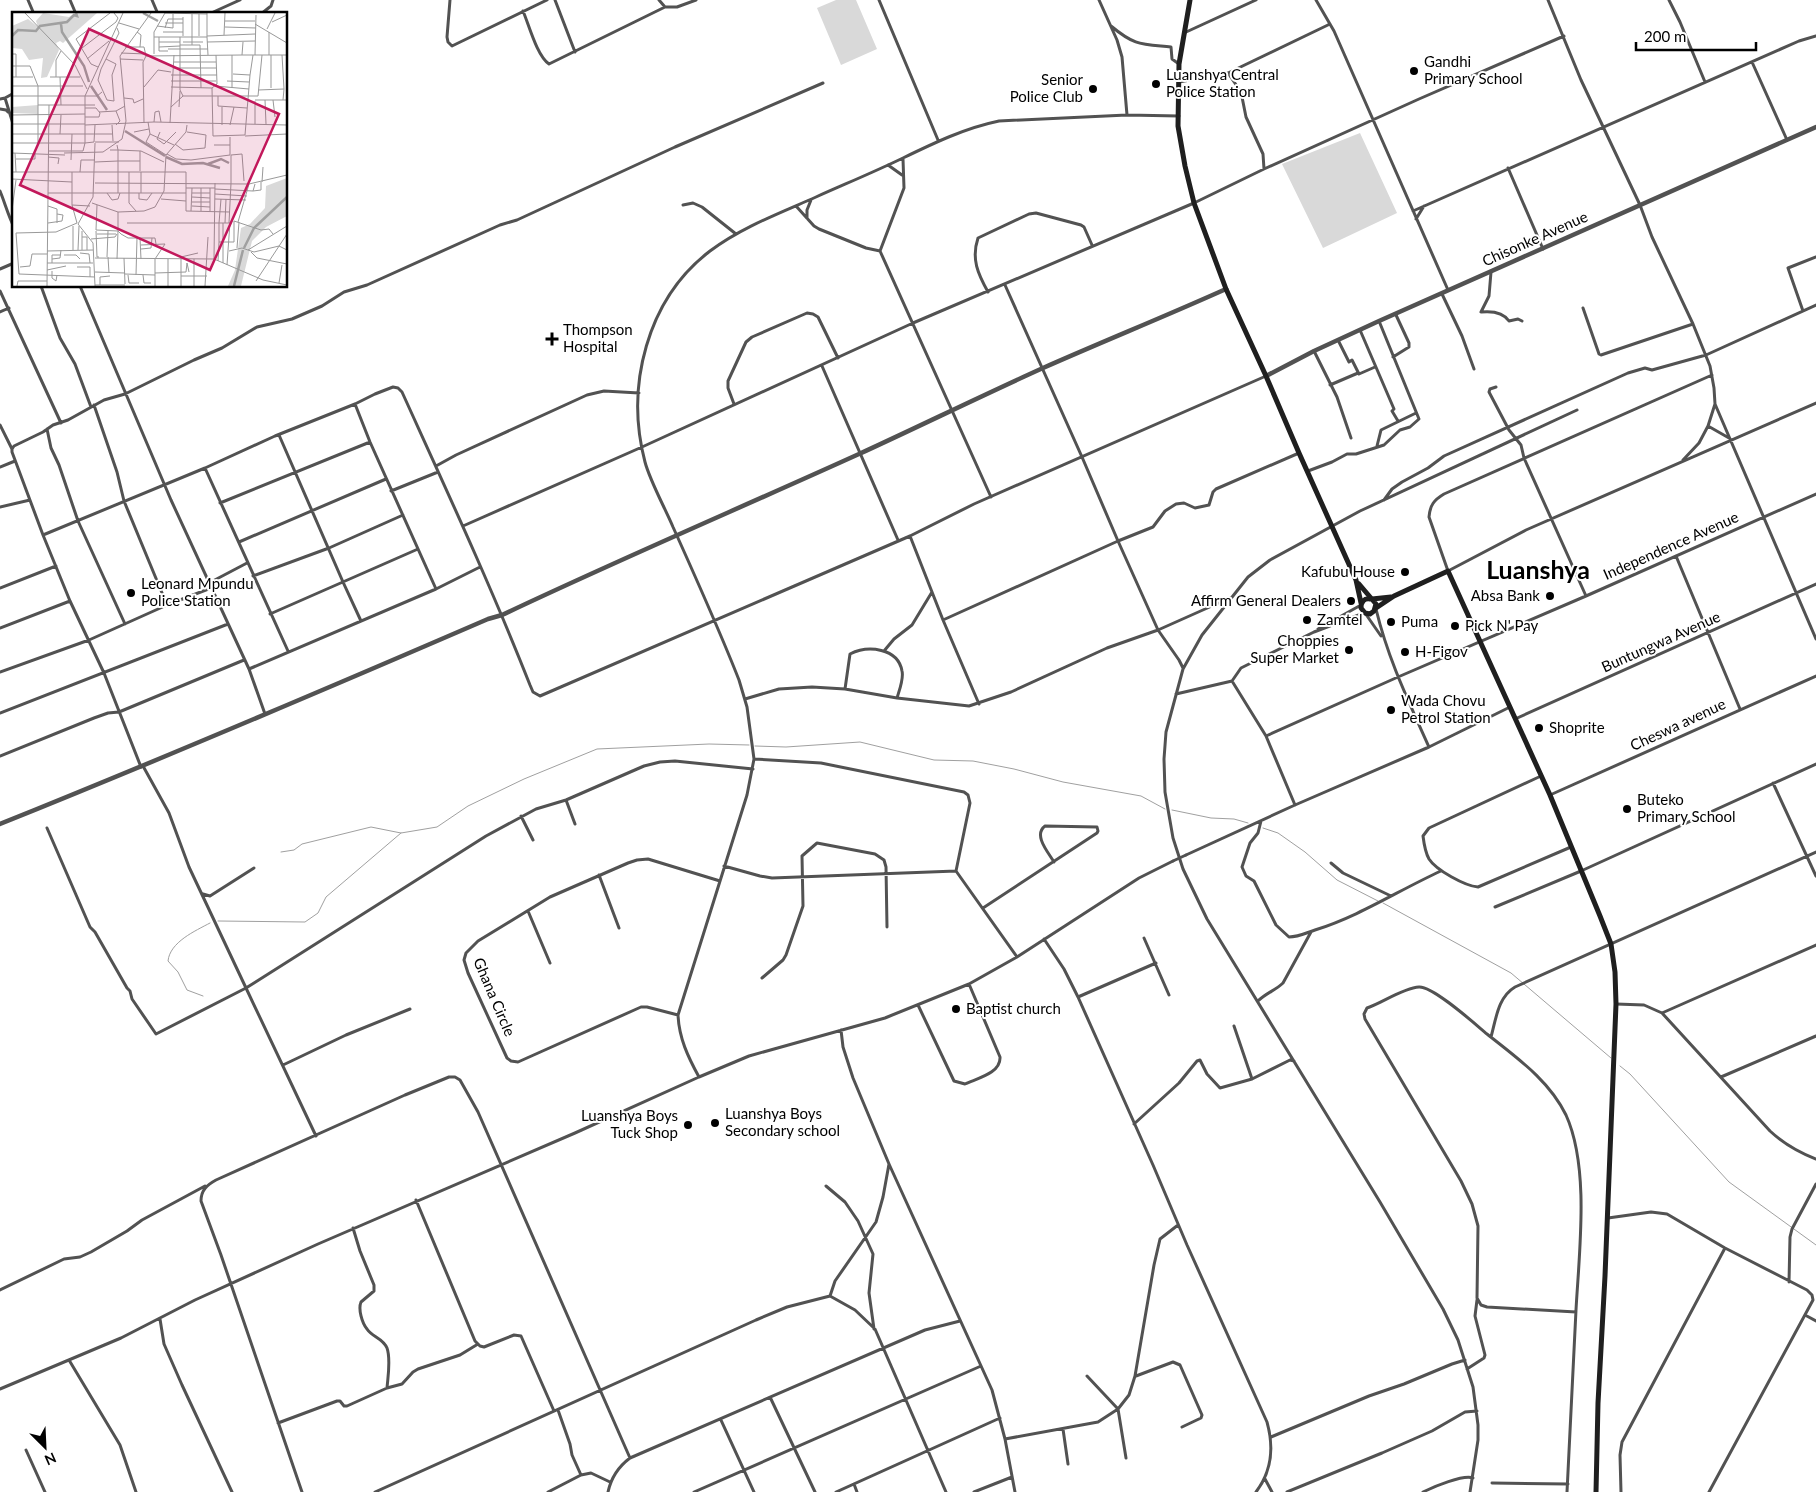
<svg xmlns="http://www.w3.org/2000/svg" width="1816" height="1492" viewBox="0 0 1816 1492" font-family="Lato,sans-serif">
<rect width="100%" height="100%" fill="#fff"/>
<path fill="#d9d9d9" d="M836 0H856L877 49 841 65 817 8Z
M1360 133 1397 213 1323 248 1282 164Z"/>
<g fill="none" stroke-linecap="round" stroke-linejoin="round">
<path stroke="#a0a0a0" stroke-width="1" d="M755 746 786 747 860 742 934 760 973 761 1014 769 1063 782 1141 796 1165 809
M1172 810 1211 818 1234 819 1248 823
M1263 828 1278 833 1305 852 1337 880 1378 901
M281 852 294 850 302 844 371 827 401 833 437 827 468 806 524 779 597 749 709 744 749 745
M1383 903 1511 973 1611 1058
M218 921 305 922 318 913 326 897 401 833
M203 996 187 990 178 972 168 961C170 942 195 931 210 923
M1620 1066 1630 1074 1729 1182 1816 1245"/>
<path stroke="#525252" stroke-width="3" d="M28 0 34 14
M70 0 76 14
M152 0 158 14
M450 0 447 37 448 42 452 46 547 0
M555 0 575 52
M659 0 665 7
M879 0 938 140
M1099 0 1117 40 1122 57 1127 115
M1316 0 1334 31 1448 290
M1548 0 1581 80 1640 205 1652 237 1693 324 1710 366 1714 388 1715 404 1708 426 1699 443 1683 460
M1669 0 1680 22 1705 82
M523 11C529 25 537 56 549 64L665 7H677L696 0
M209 14 240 0
M261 14 271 6 273 0
M1111 26C1135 46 1141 44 1171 47L1172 59 1179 64
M1184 33 1256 0
M1752 62 1787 140
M1228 73 1241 92 1246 117 1263 154 1264 169
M1179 82 1228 73 1330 24
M5 98 14 127
M0 99 5 98 14 93
M0 109 6 110 8 112
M903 159 904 188 880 251 991 497
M888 165 902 175
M1508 168 1543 249
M0 191C5 203 8 215 14 227
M683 205 693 203 702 207 736 234
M796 206 814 226 819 229 866 248 880 251
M1413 211 1799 41 1816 36
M807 218V210L811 200
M1416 219 1424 206
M0 269 14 263
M1491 272 1489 296 1481 312C1491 311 1503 312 1509 321L1518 319 1522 321
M41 286 60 338 75 364 91 407
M80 286 171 500 249 669 265 714
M0 291 61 423
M988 292C978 274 971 259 978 238L1029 214 1036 213 1081 225 1084 227 1092 245
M1442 294 1462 336 1474 369
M1583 308 1599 354 1601 355 1693 324
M1803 311 1788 268 1816 257
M0 312 9 308
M1360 330 1394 409 1392 411 1398 421
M1338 340 1349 362 1352 360 1359 374 1375 367
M1314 351 1337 397 1351 438
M1393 357 1409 347V343L1396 315
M822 366 898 540
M1712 375 1444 494C1434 500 1430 505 1429 517L1448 571 1526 530 1816 403
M1330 385 1358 373
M1496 387 1490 389 1489 392 1509 430 1521 445 1524 458 1586 596
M355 404 370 442 436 589
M734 404 728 388V381L746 342 752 337 807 313 813 314 818 317 838 358
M1715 404 1816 639
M94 405 117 472 124 501 167 605
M0 425 12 449
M1708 426 1729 438
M47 429 51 448 59 465 78 521 125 624
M279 435 343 582 361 621
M1377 446 1381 430 1416 413
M436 466 456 455 587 395 604 391 639 393
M0 467 15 461
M205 468 288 651
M1308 471 1332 462 1347 454H1356L1384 445 1400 430 1410 427 1419 419 1379 321
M391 491 438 472
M1384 500 1392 489 1402 482 1428 468 1444 456 1628 373 1645 368 1652 370 1706 355 1816 305
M220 503 370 442
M0 507 30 500
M463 526 642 447 913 323 1194 203 1264 169 1419 99 1564 36
M43 535 205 468 275 436 355 404 375 394 393 387 398 388 402 392C446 489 491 586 530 685L533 692 540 696 910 536 974 504 1266 376
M910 536 943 620 979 704
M239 542 386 479
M1676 556 1740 709
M253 576 329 548 403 515
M209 583 247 563
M0 588 56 566
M1232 597 1158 630 1118 541 1153 527 1165 511 1176 504 1184 503 1195 508 1209 505 1213 492 1216 489 1299 453
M1376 609C1388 659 1408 700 1429 747
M1365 613 1381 636
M270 614 418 549
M943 620 1118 541 1082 457 1005 285
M0 628 70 601
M1318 629 1361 605
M884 651 894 639 912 625 932 592
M249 669 436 589 480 567
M0 672 89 640 167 605 211 588
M1232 681 1266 736 1295 805
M845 689 850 654C868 645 898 648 902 671 904 679 899 691 897 698
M1176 694 1232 681 1241 668 1249 664 1314 632 1364 613
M745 699 779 689 812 687 845 689 897 698 969 706 1011 692 1107 648 1158 630 1179 660 1183 668
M0 713 228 624
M1515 719 1816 584
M1266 736 1398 677 1586 596 1816 494
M0 756 94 718 108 713 119 712 244 660
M754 759 821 763 964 792 968 795 970 803 956 871 1017 957
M141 767 104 673 70 601 43 535 12 452V449L14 446 43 432 53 425 68 420 104 400 125 394 194 360 222 348 257 327 292 319 322 306 344 292 367 285 500 225 517 220 675 147 823 83
M1541 776 1429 828 1423 836C1424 844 1425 852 1429 859 1436 870 1465 886 1478 887L1571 847
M1773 783 1816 876
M1550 795 1816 676
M566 800 575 824
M521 816 533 840
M1261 821 1258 833 1250 843 1242 867 1246 876 1254 881 1276 925 1289 937C1298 937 1306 933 1315 930 1360 916 1399 890 1441 871
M47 828 90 927 95 932 127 988 130 991 132 999 156 1034 246 988 189 867 169 813 143 766
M1186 855 1295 805 1429 747 1510 707
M1331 863 1343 873 1391 896
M724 866 760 876 772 878 956 871
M599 875 619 928
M203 894 210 896 254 868
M1495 907 1581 871 1816 764
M983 908 1097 833 1098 831 1097 827 1045 826C1033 835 1048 852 1054 862
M528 911 550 963
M1144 938 1169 995
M1044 939 1064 969 1078 997 1153 1165 1187 1245 1267 1422C1274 1447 1272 1471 1256 1492
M762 978 783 960 786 955 803 906 802 856 817 843 875 854 884 860 886 867 887 927
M1078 997 1156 963
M1258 1001C1266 993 1276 990 1283 983L1311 932
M1616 1004 1644 1005 1662 1013 1770 1131C1784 1144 1798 1152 1816 1159
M918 1005 954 1081 965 1084C978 1078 1001 1073 1000 1057L969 984
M1662 1013 1816 945
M678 1015 647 1007H641L518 1062 511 1061 507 1058 468 973 464 960 466 953 478 941 550 897 628 863 637 860 648 859 720 881
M1234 1026 1252 1079
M841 1030 843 1047 853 1078 889 1164 992 1390 1005 1439 1015 1492
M1491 1037C1496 1019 1498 997 1515 987L1816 852
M283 1065 346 1035 410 1009
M699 1077C688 1057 679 1038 678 1015L747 795 754 759 747 707 739 680C719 629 696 578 673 527 665 508 650 481 645 462 625 386 647 299 710 251 742 227 780 213 816 197 845 184 874 172 903 158 934 143 965 128 999 121L1127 115 1179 116
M1721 1077 1816 1036
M1134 1124 1179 1083 1197 1061 1200 1060 1207 1074 1220 1088 1252 1079 1290 1060 1294 1061
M316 1136 246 988 486 836 536 809 566 800 644 766 660 762 675 761 753 769
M826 1186 845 1202 858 1221 873 1254 869 1293 874 1329
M416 1200 475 1341 480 1346 484 1347 514 1335 521 1336 554 1411
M1608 1218 1651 1212 1667 1214 1725 1248 1807 1290 1812 1295 1813 1300 1709 1492
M353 1228 360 1251 374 1285V1291L361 1302C358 1309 362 1323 367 1329 372 1337 383 1338 387 1348 391 1359 388 1376 387 1388
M1789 1282 1790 1237 1792 1229 1816 1184
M0 1290 64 1259 80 1257 91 1252 127 1231 142 1220 205 1186
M830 1296 855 1310 875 1329 946 1492
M1805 1315 1816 1321
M160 1319 164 1344 182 1385 232 1492
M69 1360 120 1445 136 1492
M1467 1369 1484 1358 1485 1355 1475 1316 1477 1300
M1087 1376 1118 1409 1126 1458
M1136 1376 1173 1362 1180 1365 1202 1415 1201 1418 1182 1427
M0 1389 121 1338 195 1300 318 1244 575 1133 699 1077 749 1056 885 1018 969 984 1017 957 1139 878 1173 861
M770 1397 815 1492
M558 1410 570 1444 572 1455 581 1475
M721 1420 754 1492
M278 1423 337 1401H340L344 1406H347L387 1388 402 1384 413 1372 418 1369 460 1355 478 1344
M1063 1429 1068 1464
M1271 1437 1369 1396 1404 1384 1452 1364 1465 1360
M1005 1439 1098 1422 1118 1409 1129 1395 1135 1376 1154 1265 1160 1239 1178 1225
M26 1450 45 1492
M1265 1479 1272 1492
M1492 1483 1568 1484
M854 1484 857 1492
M302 1492 221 1255 201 1201C201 1190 207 1185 216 1180L405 1095 449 1077H455L460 1080 478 1112 630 1458
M375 1492 756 1320 787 1307 830 1296 835 1281 876 1222 883 1197 889 1164
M548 1492 581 1475 591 1473 610 1482
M608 1492C611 1478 618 1467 630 1458L925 1330 960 1321
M694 1492 981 1366
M836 1492 1000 1418
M974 1492 1012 1477
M1287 1492 1382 1453 1432 1431 1465 1412 1477 1411
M1423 1492C1433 1487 1464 1474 1473 1478
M1470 1492 1478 1440V1425L1473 1387 1458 1340 1443 1309 1380 1202 1207 919 1183 869 1173 838 1165 792 1164 759 1166 732 1183 669 1202 635 1248 577 1270 560 1360 511 1577 410
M1567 1492C1570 1431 1573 1371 1576 1310 1579 1253 1590 1168 1566 1115 1549 1080 1517 1058 1487 1034 1475 1024 1433 986 1419 987 1403 988 1382 1003 1367 1008L1364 1014 1365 1019 1461 1181 1472 1204 1478 1226 1477 1298 1481 1305 1487 1307 1576 1312
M1621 1492 1620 1455 1622 1442 1725 1248"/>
<path stroke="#525252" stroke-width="4.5" d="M1266 376 1314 351 1379 321 1816 127
M0 824C164 758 326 689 488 619L502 615C620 559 740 508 859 454 920 426 981 396 1043 368 1104 341 1166 316 1226 289"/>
<path stroke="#1f1f1f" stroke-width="5" d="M1190 0 1179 64 1178 126 1185 166 1194 203 1226 289 1266 376 1299 453 1356 580 1361 603
M1359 584 1376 604 1374 611 1370 614 1365 613 1361 608C1361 602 1364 598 1370 599
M1372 599 1391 597
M1376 608 1394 596 1448 571 1550 795 1600 916 1611 944 1615 972 1616 1004 1605 1276 1598 1403 1596 1492"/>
<path stroke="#525252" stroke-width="3" d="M1173 861 1186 855"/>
</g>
<g fill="#000" stroke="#fff" stroke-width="2">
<circle cx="1414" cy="71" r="5"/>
<circle cx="1156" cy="84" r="5"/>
<circle cx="1093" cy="89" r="5"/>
<path d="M549.5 331.5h5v5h5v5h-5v5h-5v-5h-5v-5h5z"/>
<circle cx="1405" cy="572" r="5"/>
<circle cx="131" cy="593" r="5"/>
<circle cx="1550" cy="596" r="5"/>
<circle cx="1351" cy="601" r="5"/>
<circle cx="1307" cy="620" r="5"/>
<circle cx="1391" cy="622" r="5"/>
<circle cx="1455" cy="626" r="5"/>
<circle cx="1349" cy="650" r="5"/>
<circle cx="1405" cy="652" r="5"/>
<circle cx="1391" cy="710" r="5"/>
<circle cx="1539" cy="728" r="5"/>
<circle cx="1627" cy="809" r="5"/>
<circle cx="956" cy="1009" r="5"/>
<circle cx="715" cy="1123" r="5"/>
<circle cx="688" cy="1125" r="5"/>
</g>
<g text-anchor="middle" stroke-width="4" stroke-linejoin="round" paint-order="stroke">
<g font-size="15" fill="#000" stroke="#fff" text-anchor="start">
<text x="1424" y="67">Gandhi<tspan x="1424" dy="17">Primary School</tspan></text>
<text x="1166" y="80">Luanshya Central<tspan x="1166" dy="17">Police Station</tspan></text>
<text x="1083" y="85" text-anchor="end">Senior<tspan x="1083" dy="17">Police Club</tspan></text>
<text x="563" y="335">Thompson<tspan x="563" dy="17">Hospital</tspan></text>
<text x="1395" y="577" text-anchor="end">Kafubu House</text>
<text x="141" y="589">Leonard Mpundu<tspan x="141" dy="17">Police Station</tspan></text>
<text x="1540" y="601" text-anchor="end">Absa Bank</text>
<text x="1341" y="606" text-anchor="end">Affirm General Dealers</text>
<text x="1317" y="625">Zamtel</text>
<text x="1401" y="627">Puma</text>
<text x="1465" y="631">Pick N' Pay</text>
<text x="1339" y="646" text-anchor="end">Choppies<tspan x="1339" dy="17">Super Market</tspan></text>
<text x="1415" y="657">H-Figov</text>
<text x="1401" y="706">Wada Chovu<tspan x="1401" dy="17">Petrol Station</tspan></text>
<text x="1549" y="733">Shoprite</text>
<text x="1637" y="805">Buteko<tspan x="1637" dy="17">Primary School</tspan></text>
<text x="966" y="1014">Baptist church</text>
<text x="725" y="1119">Luanshya Boys<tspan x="725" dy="17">Secondary school</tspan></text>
<text x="678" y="1121" text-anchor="end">Luanshya Boys<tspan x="678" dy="17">Tuck Shop</tspan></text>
</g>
<g font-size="15" fill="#000" stroke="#fff">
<text transform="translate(1535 239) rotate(-24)" y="5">Chisonke Avenue</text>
<text transform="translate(1671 546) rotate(-24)" y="5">Independence Avenue</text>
<text transform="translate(1661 642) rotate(-24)" y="5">Buntungwa Avenue</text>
<text transform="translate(1678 725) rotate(-25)" y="5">Cheswa avenue</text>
<text transform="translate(494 997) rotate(67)" y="5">Ghana Circle</text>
</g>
<g font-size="25" font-weight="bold" fill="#000" stroke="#fff">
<text x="1538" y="579">Luanshya</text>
</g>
</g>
<g transform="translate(12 12)">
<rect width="275" height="275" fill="#fff"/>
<path d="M31 1 57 5 63 1H85L51 31 48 29 44 31 47 38 35 65 29 66 31 46 17 48 10 37 0 36V14L16 7 26 15 24 9Z" fill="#d9d9d9"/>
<path d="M275 166V204L254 215 240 229 229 274H216L223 258 229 216 238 212 253 196 254 174Z" fill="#d9d9d9"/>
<path d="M26 93V102L0 101V95Z" fill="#d9d9d9"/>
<path fill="none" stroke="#a0a0a0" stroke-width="2.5" d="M131 1 146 9M49 12 50 20 72 54 77 70M0 24 6 18 24 19 28 14 55 10 62 3 65 4 64 1M79 74 95 98M113 119 153 144M154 145 170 152 191 151 208 156M196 152 209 147 217 151M232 236 242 216 275 185M222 274 231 238"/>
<path fill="none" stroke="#999" stroke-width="1" d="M13 1 63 53 75 77M153 1 195 2M213 9H243M260 10 275 3M107 11 127 17M153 11H171M243 12 275 31M145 14 161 16V2M213 15 244 16M153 16 156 7H171M255 17 263 1M125 20 129 23 128 35M151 20H171M257 20V43M212 23 213 1M171 24V5M187 24V2M195 24 243 22M142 25H195V1M147 25V39H156M168 25V78L171 84M195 25 196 43M147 30H168M171 30H191M195 30 243 29M168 33H188L189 76M180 33V2M113 35H132L134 44M147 35 168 34M70 36 104 10 106 6 102 1M156 37H196M109 41 134 42M0 42H4V65M142 42V20L153 1M204 43 205 72 200 76 201 124 233 123 238 63 221 62M230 43H275M243 43 244 3M259 43V76M270 43 272 77M75 47 97 29M94 47 104 52 100 63 102 89 95 88 86 68 89 57 107 21 105 16M108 47 131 48M162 50H204M0 54H18L26 74V131M86 55 79 52 64 27 98 1M161 56H204M159 63H205M238 63 241 43M0 65H21M38 65H68M44 65V48L49 39M48 65 49 93M159 69H204M215 69 237 70M0 74H71M203 74 237 77M132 75 146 58 159 60M159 75 200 76M220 76V43M246 78 272 77 271 88M0 84H85L90 80M206 84V94L235 96M112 86 121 87 122 91 131 87M243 88H275M253 88 254 112M261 88 263 105M26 93H83M159 95 171 84H246L250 43M167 95 168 79M73 96H84L88 101 87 105H73M104 99 108 109 104 113M87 100 104 99 113 94M0 103 73 102M136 110 138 122 134 130 154 143M142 110 143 100 147 99 149 110M132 111 131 50 134 44 230 43 231 30M158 111 162 43M0 112H73M243 112V89M73 113 142 110 275 113M100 113 101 129M210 113V95M218 113 222 95M122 120 137 117M148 120 145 127 152 132 164 120M0 122H100M48 122 49 103M138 122 162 133M233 124 275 122M82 130 83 113M82 130 73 131V84L111 1M83 130H107M0 131H73L71 139H36M163 132 171 138 193 136 194 123 175 120M105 133 106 138 129 139 152 150M202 133H218M0 141 53 143M3 141 4 160M52 141 91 140 110 127 114 109 108 44 139 1M155 142 164 147 179 148 218 143V125M36 145 47 146 46 152M4 147H23V141M59 148 60 122M83 150 106 149V138H98M128 159V139M0 160H174V199L218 200M60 160V193L65 211 44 220 4 221 7 262 83 265M68 160 69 148H83M117 160V191L124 199M0 167 60 170M250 170 251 155M83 171 237 172 275 163M219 171V143L230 142 232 169M174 176H203M189 176V199M198 176V199M203 177 241 179 243 172M241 179 249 178V170M36 181H174M95 181 100 188 106 187 108 181M106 181V149H128M127 181V187L135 188 140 181M129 181V160M180 181H198M203 182 235 184M180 185 198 186M149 187 174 189M203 187 234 188M180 190H198M80 191 106 200 132 199 143 195 152 179 154 143 174 120 175 113M60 193 78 194M85 193 84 218 106 219 105 247M36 194 45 197V211M180 194 198 195M0 198 4 168M179 199 180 176M106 200V219L109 222 116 226H143L144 232M222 209 249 218 257 217 261 222M226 210 237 172M36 211 50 209 51 203 45 202M115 211H217L219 171M207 211V230H222V209M207 211 209 187M213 211 214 187M61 214V238M70 219V238M84 219 85 245H87M85 222H104M70 225H75V238M128 226 129 247M79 227 103 225 105 222M129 233 153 232 143 247V274M225 236 227 210M129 237 139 236 140 226M66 238 67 214M236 238 275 214M35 239 81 238M217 239 230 236 242 240 267 234 275 238M239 240 245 246 275 252M68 241 77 242 78 251M52 243H64L68 247M95 245 96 219M96 245 97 261M83 246 202 247 251 268 275 273M112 246 113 272M40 247 48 246 49 238M182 247V274M202 247 203 171M206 249 207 230M35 251H81M40 251V243H49M211 251V211M215 253 218 210M8 255 18 254 20 242H35M65 255H78V265M35 258 54 254M40 259V266L44 269 45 263M83 260 113 261M143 261 174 260 175 251 177 260M113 262 143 263M116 263 117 271H127M124 263 125 226M131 263 132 271H139M169 264H195M244 269 275 222M267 271 270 253M83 273H113M88 273V265L98 264M5 274 6 269H35M35 274 37 93M83 274 81 231 66 212 81 185 83 131M156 274V247M169 274V245L186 241M193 274 196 225"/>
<path fill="#c2185b" fill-opacity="0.15" stroke="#c2185b" stroke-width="2.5" d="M77 17 267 102 198 258 8 173Z"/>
<rect width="275" height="275" fill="none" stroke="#000" stroke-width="2.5"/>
</g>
<g transform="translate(45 1447) rotate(156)" stroke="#ffffff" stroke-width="4" paint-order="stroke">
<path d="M0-4L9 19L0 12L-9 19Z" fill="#000000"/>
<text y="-8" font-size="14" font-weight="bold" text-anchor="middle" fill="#000000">N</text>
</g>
<path d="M1636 42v8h120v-8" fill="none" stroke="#000000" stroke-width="2.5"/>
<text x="1644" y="42" font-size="15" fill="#000000" stroke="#ffffff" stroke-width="4" paint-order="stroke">200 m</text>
</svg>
